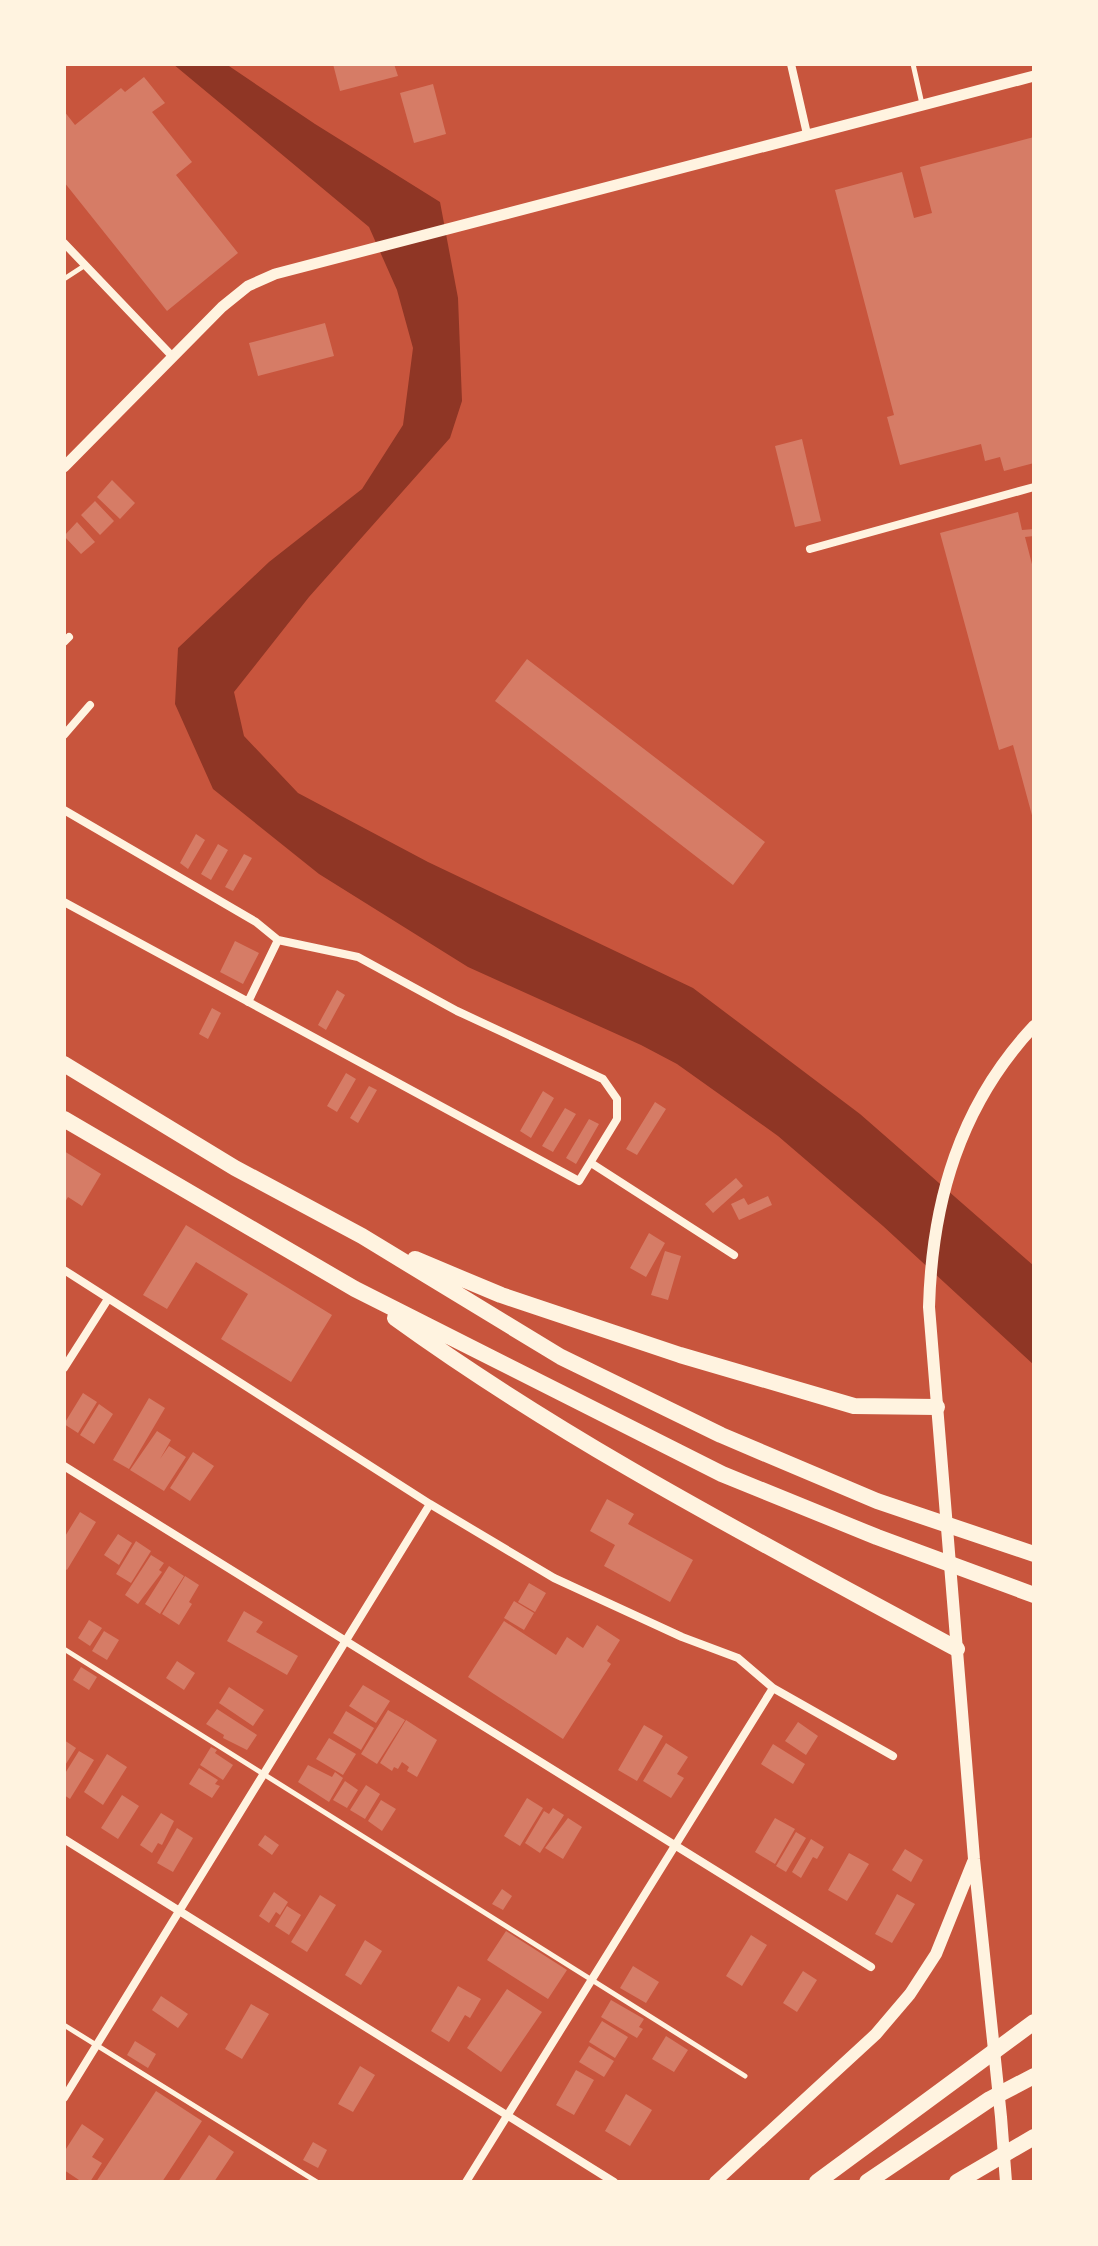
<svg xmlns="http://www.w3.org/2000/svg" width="1098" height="2246" viewBox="0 0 1098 2246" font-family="Cabin,sans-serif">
<rect width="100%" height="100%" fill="#c8553d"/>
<path fill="#8f3625" d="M173 64H226L315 124 440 202 458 298 462 401 450 438 309 597 234 692 244 736 298 793 428 862 693 988 860 1114 1034 1266V1365L883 1226 778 1136 677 1064 641 1045 468 967 319 874 213 789 175 704 178 648 269 562 362 489 403 425 413 348 397 290 369 227Z"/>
<path fill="#d67c66" d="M333 64H394L398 76 340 91Z
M144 77 165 103 152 112 192 162 176 175 238 253 167 311 64 182V111L75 125 121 88 125 92Z
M433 84 446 134 414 143 400 93Z
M1034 137V463L1004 471 1000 457 985 461 981 444 900 465 887 417 894 415 835 190 902 172 914 218 932 213 920 167Z
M325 323 334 356 258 376 249 343Z
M802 439 821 521 795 527 775 446Z
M112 480 135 503 120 519 97 497Z
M95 501 114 521 100 535 81 515Z
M1018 512 1022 530 1034 529V536L1025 537 1034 572 1033 819 1013 745 999 750 940 533Z
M77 522 95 542 81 554 64 536Z
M527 659 765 842 733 885 495 701Z
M196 834 205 840 188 869 180 863Z
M218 844 228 850 211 880 201 874Z
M244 854 252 858 233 891 225 887Z
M235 941 259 953 243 984 220 972Z
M337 990 345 995 326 1030 318 1025Z
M212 1008 221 1013 208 1039 199 1034Z
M346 1073 356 1079 337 1112 327 1106Z
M369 1086 377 1090 358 1123 350 1118Z
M543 1091 554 1098 531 1138 520 1131Z
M655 1102 666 1109 637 1155 626 1149Z
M565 1108 576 1114 553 1152 542 1146Z
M589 1119 599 1124 576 1164 566 1158Z
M64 1151 101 1174 82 1206 68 1197 64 1204Z
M736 1178 743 1186 713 1213 705 1204Z
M768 1196 772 1205 739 1220 731 1204 744 1198 748 1205Z
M186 1225 332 1315 291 1382 221 1339 248 1294 196 1262 167 1309 143 1295Z
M649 1233 665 1243 646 1277 630 1268Z
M665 1251 681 1256 668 1300 651 1295Z
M83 1393 97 1402 78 1433 64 1424Z
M149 1398 165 1408 129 1469 113 1460Z
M99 1404 113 1414 94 1444 80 1435Z
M157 1431 171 1440 160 1459 169 1446 186 1457 164 1491 130 1470Z
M193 1452 214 1466 190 1501 170 1488Z
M607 1499 634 1514 628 1524 693 1560 670 1602 604 1566 615 1545 590 1531Z
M80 1512 96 1522 67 1570 64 1568V1538Z
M118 1534 132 1543 119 1565 104 1555Z
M136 1541 151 1551 131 1583 116 1574Z
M151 1555 164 1563 159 1570 162 1572 138 1604 125 1595Z
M169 1566 184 1576 160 1614 145 1604Z
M185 1576 199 1585 189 1602 192 1604 179 1625 162 1614Z
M529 1583 546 1593 535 1612 518 1602Z
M514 1601 534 1613 524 1630 504 1618Z
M244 1611 263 1622 256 1632 298 1656 287 1675 227 1641Z
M89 1620 102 1628 90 1646 78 1638Z
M504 1621 556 1655 567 1637 583 1648 597 1625 620 1640 607 1661 611 1664 563 1739 468 1677Z
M104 1631 119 1640 107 1660 92 1651Z
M177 1661 195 1673 184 1690 166 1678Z
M81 1667 97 1677 89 1690 73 1680Z
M363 1685 390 1701 376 1723 349 1706Z
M229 1687 264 1710 253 1726 219 1703Z
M217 1709 257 1735 247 1750 223 1738 224 1735 206 1724Z
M388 1710 405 1720 377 1764 361 1754Z
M346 1711 374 1728 361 1750 333 1733Z
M406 1720 437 1740 417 1777 407 1771 409 1767 402 1762 398 1769 394 1767 392 1771 380 1763Z
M798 1722 818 1736 806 1755 785 1741Z
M644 1725 663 1736 637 1781 618 1770Z
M329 1738 356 1754 343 1775 316 1759Z
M64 1740 76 1748 64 1767Z
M666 1743 688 1757 677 1774 684 1778 671 1798 643 1781Z
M773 1744 805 1764 793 1784 761 1764Z
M211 1747 217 1750 215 1753 233 1765 223 1780 200 1765Z
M79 1751 94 1760 70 1799 64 1795V1775Z
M107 1754 127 1767 103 1805 84 1792Z
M308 1765 332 1777 335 1772 343 1778 329 1802 298 1782Z
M199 1768 218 1780 215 1784 220 1786 212 1798 189 1784Z
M345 1781 358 1790 347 1808 333 1800Z
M366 1785 380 1794 365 1819 350 1810Z
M122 1795 139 1806 118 1839 101 1828Z
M527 1798 543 1808 520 1846 504 1836Z
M381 1800 396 1809 382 1831 368 1821Z
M553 1808 564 1815 540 1853 525 1843 544 1811 549 1814Z
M161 1813 174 1821 162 1845 158 1843 152 1853 140 1845Z
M568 1818 582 1827 563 1859 545 1848Z
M775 1818 795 1829 775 1864 755 1852Z
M177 1828 193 1838 173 1872 157 1863Z
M796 1832 806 1838 786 1872 776 1866Z
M265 1835 279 1845 272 1855 258 1845Z
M811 1839 824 1847 817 1859 813 1857 801 1878 792 1872Z
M905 1849 923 1860 911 1882 892 1870Z
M849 1853 869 1864 847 1901 828 1890Z
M502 1889 512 1896 503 1910 492 1904Z
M274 1892 288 1902 280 1915 276 1912 269 1923 259 1916Z
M897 1894 915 1904 892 1943 875 1934Z
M320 1895 336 1905 307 1952 291 1942Z
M287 1906 301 1915 289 1935 275 1926Z
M506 1931 567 1970 548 1999 487 1960Z
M751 1935 767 1945 742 1986 726 1976Z
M365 1940 382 1951 361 1985 345 1975Z
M633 1966 659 1982 646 2003 620 1988Z
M803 1971 817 1980 797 2012 783 2003Z
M458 1986 481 1999 470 2018 465 2015 449 2042 431 2031Z
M507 1989 542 2012 501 2072 467 2048Z
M161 1996 188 2014 178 2028 152 2010Z
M611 2000 644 2019 639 2027 643 2029 637 2038 601 2017Z
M251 2004 269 2014 242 2059 225 2049Z
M602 2021 628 2037 615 2058 589 2042Z
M666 2036 688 2050 674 2072 652 2059Z
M135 2041 156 2054 148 2068 127 2055Z
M589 2046 614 2061 604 2077 579 2062Z
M360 2066 375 2075 353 2112 338 2104Z
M576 2070 594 2080 574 2115 556 2105Z
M156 2091 202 2121 162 2182H96Z
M626 2094 652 2110 630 2146 605 2131Z
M82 2124 104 2139 92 2157 102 2163 90 2182H82L64 2170V2152Z
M209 2135 234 2152 214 2182H178Z
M313 2142 327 2150 318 2168 303 2160Z"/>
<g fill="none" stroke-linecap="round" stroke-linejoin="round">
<path stroke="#fff3e0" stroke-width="5" d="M913 64 922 104
M64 279 84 266
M64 1649 745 2076
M64 2025 317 2182"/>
<path stroke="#fff3e0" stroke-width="8" d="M791 64 807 134
M64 243 172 356
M810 549 1034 487
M64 642 69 637
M64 735 90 705
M64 810 256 922 278 940 358 957 457 1011 603 1079 617 1099V1119L579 1181 64 902
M248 1002 278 940
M591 1163 734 1255
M64 1270 430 1504 554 1578 682 1637 738 1658 773 1688 893 1756
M64 1368 108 1299
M64 1466 871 1967
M64 1839 614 2182
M64 2098 430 1504
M466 2182 773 1688"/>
<path stroke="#fff3e0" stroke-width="11" d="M64 467 222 307 248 286 275 274 1034 76"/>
<path stroke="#fff3e0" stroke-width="12" d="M715 2182 876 2034 910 1994 936 1954 973 1862
M1006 2182 1001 2117 974 1859 929 1307C932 1201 960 1105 1034 1026"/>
<path stroke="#fff3e0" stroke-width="16" d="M64 1064 235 1168 362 1236 561 1357 721 1435 877 1501 1034 1554
M64 1119 355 1289 722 1474 877 1537 1034 1595
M415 1259 501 1295 680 1355 854 1406 937 1407
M395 1318C572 1446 766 1545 957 1649"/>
<path stroke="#fff3e0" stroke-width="16" d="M817 2182 1034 2022
M867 2182 990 2099 1034 2076
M957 2182 1034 2137"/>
</g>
<rect width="1098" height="2246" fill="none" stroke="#fff3e0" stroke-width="132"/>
</svg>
